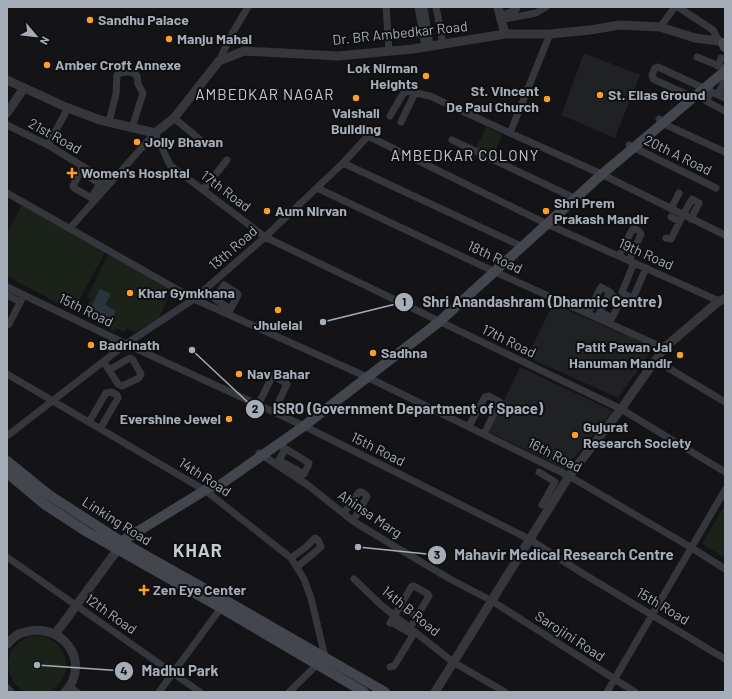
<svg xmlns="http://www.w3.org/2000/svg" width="732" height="699" viewBox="0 0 732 699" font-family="Barlow,sans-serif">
<rect width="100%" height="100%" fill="#141416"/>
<path fill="#202123" d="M584 53 640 75 615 138 561 115Z
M553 304 654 347 618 398 527 357Z
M520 367 613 411 564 470 545 459 489 432Z"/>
<path fill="#1a221a" d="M486 127 502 135 493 155 476 148Z
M22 205 106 251 73 311 7 276V233Z
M109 253 172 289 159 318 135 332 127 328 125 332 116 328 114 331 83 315 91 299 87 297Z
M725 505V558L702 544Z
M8 665a29 29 0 1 1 58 0a29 29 0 1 1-58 0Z"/>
<path fill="#29353b" d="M100 289 111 294 105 305 116 311 111 320 90 309Z"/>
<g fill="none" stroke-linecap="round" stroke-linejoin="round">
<path stroke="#35373c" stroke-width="7" d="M386 7 389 51
M418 7 425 47
M424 7 430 46
M436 7 443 44
M678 7 713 30 719 41
M499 16 516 10 517 7
M500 20 536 13 546 7
M660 27 675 7
M550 34 510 133 597 172 725 235
M697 57 722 67
M219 61 233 32 248 7
M718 66 721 58
M711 92 706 101 725 111
M688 95 653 79 652 75 655 68 658 67 725 98
M724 96 719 92 725 80
M390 116 403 94 407 91 430 96 510 133
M174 118 204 143
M659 119 662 123 725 152
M109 122 116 94 117 75C122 71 133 71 137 76L138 84 143 93 132 128
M401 122 415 93
M7 125 48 145 110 183
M452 140 570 196
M48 145 68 108
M629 145 716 188
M343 163 521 246
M83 167 73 186 74 188 95 200
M81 171 100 184 91 198
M317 188 493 271 664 348
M203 190 227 160
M7 193 194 299 367 377 569 476 692 548 725 569
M671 209 679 193
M683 215 692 199 699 203 691 219
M671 217 679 221
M70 228 155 133 170 165 265 237 621 409 725 472
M666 238 671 239 683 215
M619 256 632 230C634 227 640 231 641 234L629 261
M634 263 622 292 623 293 632 298 634 296 646 268
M7 287 126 344 304 426 529 539 582 573 725 659
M7 295 20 302
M588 313 601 287 610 292 597 318
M602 313 612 318 620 302 619 299 612 295 609 296 607 300
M228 314 238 295V294L224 285 215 299 230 309
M7 325 9 324 24 295
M655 360 725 402
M104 362 109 370 118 384 122 386 139 378 141 374 133 360 130 358 109 370
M7 374 206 491 291 558 304 579 311 598 325 657 289 692
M258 405 272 377 274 376 287 384 274 412
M89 422 106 393 111 392 117 395 118 398 100 429
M469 426 485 397 489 396 500 402 484 434
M7 436 126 344 194 299 265 237 343 163 368 136 547 224 719 301
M278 444 309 463V464L304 474 279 460 285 449
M259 453 309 486 353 521 389 543 450 579 492 601 635 692
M539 472 555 482 542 505
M344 513 359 492H362L366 495 367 497 353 521
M7 557 200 692
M291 558 306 547 315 538 318 540 321 547 297 567
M354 579 381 605 453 662 505 692
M400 607 417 616
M391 622 412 634
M390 623 412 586H414L428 594 429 596 410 628
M390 667 394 666 415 632
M70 687 77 692
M159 692 223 605
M607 692 725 490"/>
<path stroke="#35373c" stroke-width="9" d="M498 7 505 34
M7 80 68 108 100 120 155 133 174 118 219 61 244 51 338 56 413 49 505 34H550L590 30 620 25 660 27 695 38 719 41 725 44
M7 113 24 88
M56 633 118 549
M7 644C11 640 16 634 22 633 61 619 93 662 65 692
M7 689 10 692
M435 692 569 476 621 409 664 348 719 301 725 299"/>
<path stroke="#43464c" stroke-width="10" d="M723 43 725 47
M7 461 49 495 122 542 225 600 385 692
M7 473 44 504 87 532 221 608 364 692
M118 549 122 542 127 538 212 486 217 487 304 426 439 322 601 175 725 71"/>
</g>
<g fill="#ff9d24" stroke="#0f0f11" stroke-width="1.5">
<circle cx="90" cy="20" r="4"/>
<circle cx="169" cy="39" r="4"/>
<circle cx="47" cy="65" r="4"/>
<circle cx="426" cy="76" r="4"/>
<circle cx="600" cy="95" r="4"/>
<circle cx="356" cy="98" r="4"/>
<circle cx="547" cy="99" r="4"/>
<circle cx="137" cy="142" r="4"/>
<path d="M70 167h4v4h4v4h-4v4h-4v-4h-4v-4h4z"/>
<circle cx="267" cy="211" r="4"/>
<circle cx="546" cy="211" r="4"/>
<circle cx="130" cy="293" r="4"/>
<circle cx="278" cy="310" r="4"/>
<circle cx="91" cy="345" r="4"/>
<circle cx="373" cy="353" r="4"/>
<circle cx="680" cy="355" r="4"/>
<circle cx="239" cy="374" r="4"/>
<circle cx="229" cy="419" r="4"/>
<circle cx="575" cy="435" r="4"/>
<path d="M142 584h4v4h4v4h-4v4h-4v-4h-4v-4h4z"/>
</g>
<g text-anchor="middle" stroke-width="4" stroke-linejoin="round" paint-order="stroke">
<g font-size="14" font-weight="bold" fill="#a5adb8" stroke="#0f0f11" text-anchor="start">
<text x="98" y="25">Sandhu Palace</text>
<text x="177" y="44">Manju Mahal</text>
<text x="55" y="70">Amber Croft Annexe</text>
<text x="418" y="73" text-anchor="end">Lok Nirman<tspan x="418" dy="16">Heights</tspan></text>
<text x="539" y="96" text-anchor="end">St. Vincent<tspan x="539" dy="16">De Paul Church</tspan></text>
<text x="608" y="100">St. Elias Ground</text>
<text x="356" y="118" text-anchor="middle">Vaishali<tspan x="356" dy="16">Building</tspan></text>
<text x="145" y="147">Jolly Bhavan</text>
<text x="81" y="178">Women's Hospital</text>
<text x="554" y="208">Shri Prem<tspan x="554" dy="16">Prakash Mandir</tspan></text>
<text x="275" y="216">Aum Nirvan</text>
<text x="138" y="298">Khar Gymkhana</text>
<text x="278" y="330" text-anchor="middle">Jhulelal</text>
<text x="99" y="350">Badrinath</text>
<text x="672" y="352" text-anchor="end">Patit Pawan Jai<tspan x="672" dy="16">Hanuman Mandir</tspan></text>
<text x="381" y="358">Sadhna</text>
<text x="247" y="379">Nav Bahar</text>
<text x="221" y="424" text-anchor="end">Evershine Jewel</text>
<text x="583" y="432">Gujurat<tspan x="583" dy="16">Research Society</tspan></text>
<text x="153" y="595">Zen Eye Center</text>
</g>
<g font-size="14" fill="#a5adb8" stroke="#0f0f11">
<text transform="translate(400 33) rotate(-6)" y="5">Dr. BR Ambedkar Road</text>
<text transform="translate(55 136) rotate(29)" y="5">21st Road</text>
<text transform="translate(678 155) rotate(26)" y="5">20th A Road</text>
<text transform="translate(226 191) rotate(37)" y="5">17th Road</text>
<text transform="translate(233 248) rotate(-41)" y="5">13th Road</text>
<text transform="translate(646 254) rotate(24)" y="5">19th Road</text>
<text transform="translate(495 257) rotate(25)" y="5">18th Road</text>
<text transform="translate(86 310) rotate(26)" y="5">15th Road</text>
<text transform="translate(509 341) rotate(26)" y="5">17th Road</text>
<text transform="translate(378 449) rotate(27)" y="5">15th Road</text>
<text transform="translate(555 455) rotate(27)" y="5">16th Road</text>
<text transform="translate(205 477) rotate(33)" y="5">14th Road</text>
<text transform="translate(370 514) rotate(34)" y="5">Ahinsa Marg</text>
<text transform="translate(117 521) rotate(32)" y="5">Linking Road</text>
<text transform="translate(663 606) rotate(31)" y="5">15th Road</text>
<text transform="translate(411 611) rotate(39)" y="5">14th B Road</text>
<text transform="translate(111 614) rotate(35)" y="5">12th Road</text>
<text transform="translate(570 636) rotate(33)" y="5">Sarojini Road</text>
</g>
<g font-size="15" letter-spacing="1" fill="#c6cbd3" stroke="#0f0f11">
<text x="265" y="100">AMBEDKAR NAGAR</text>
<text x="465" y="161">AMBEDKAR COLONY</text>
</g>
<g font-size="18" font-weight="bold" letter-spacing="1" fill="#c6cbd3" stroke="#0f0f11">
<text x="198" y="557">KHAR</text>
</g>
</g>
<path fill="none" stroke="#a5adb8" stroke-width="1.5" d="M323 322L404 302M192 350L255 409M358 547L437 555M37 665L124 671"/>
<g fill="#a5adb8" stroke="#0f0f11" stroke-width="1.5">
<circle cx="323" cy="322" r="4"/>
<circle cx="192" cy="350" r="4"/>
<circle cx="358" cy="547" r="4"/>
<circle cx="37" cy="665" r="4"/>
<circle cx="404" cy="302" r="10"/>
<circle cx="255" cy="409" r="10"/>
<circle cx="437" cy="555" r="10"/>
<circle cx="124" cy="671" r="10"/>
</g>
<g font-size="12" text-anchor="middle" font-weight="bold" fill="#111">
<text x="404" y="306">1</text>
<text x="255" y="413">2</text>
<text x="437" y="559">3</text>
<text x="124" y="675">4</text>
</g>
<g font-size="15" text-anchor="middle" font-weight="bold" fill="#a5adb8" stroke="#0f0f11" stroke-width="4" stroke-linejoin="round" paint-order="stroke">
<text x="542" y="307">Shri Anandashram (Dharmic Centre)</text>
<text x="408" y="414">ISRO (Government Department of Space)</text>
<text x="564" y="560">Mahavir Medical Research Centre</text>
<text x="180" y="676">Madhu Park</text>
</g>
<rect width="732" height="699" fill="none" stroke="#a5adb8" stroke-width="16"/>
<g transform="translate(36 36) rotate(118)" stroke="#0f0f11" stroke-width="3" paint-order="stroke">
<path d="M0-3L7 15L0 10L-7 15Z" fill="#a5adb8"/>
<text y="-6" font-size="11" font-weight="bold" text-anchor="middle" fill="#a5adb8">N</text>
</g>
</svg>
